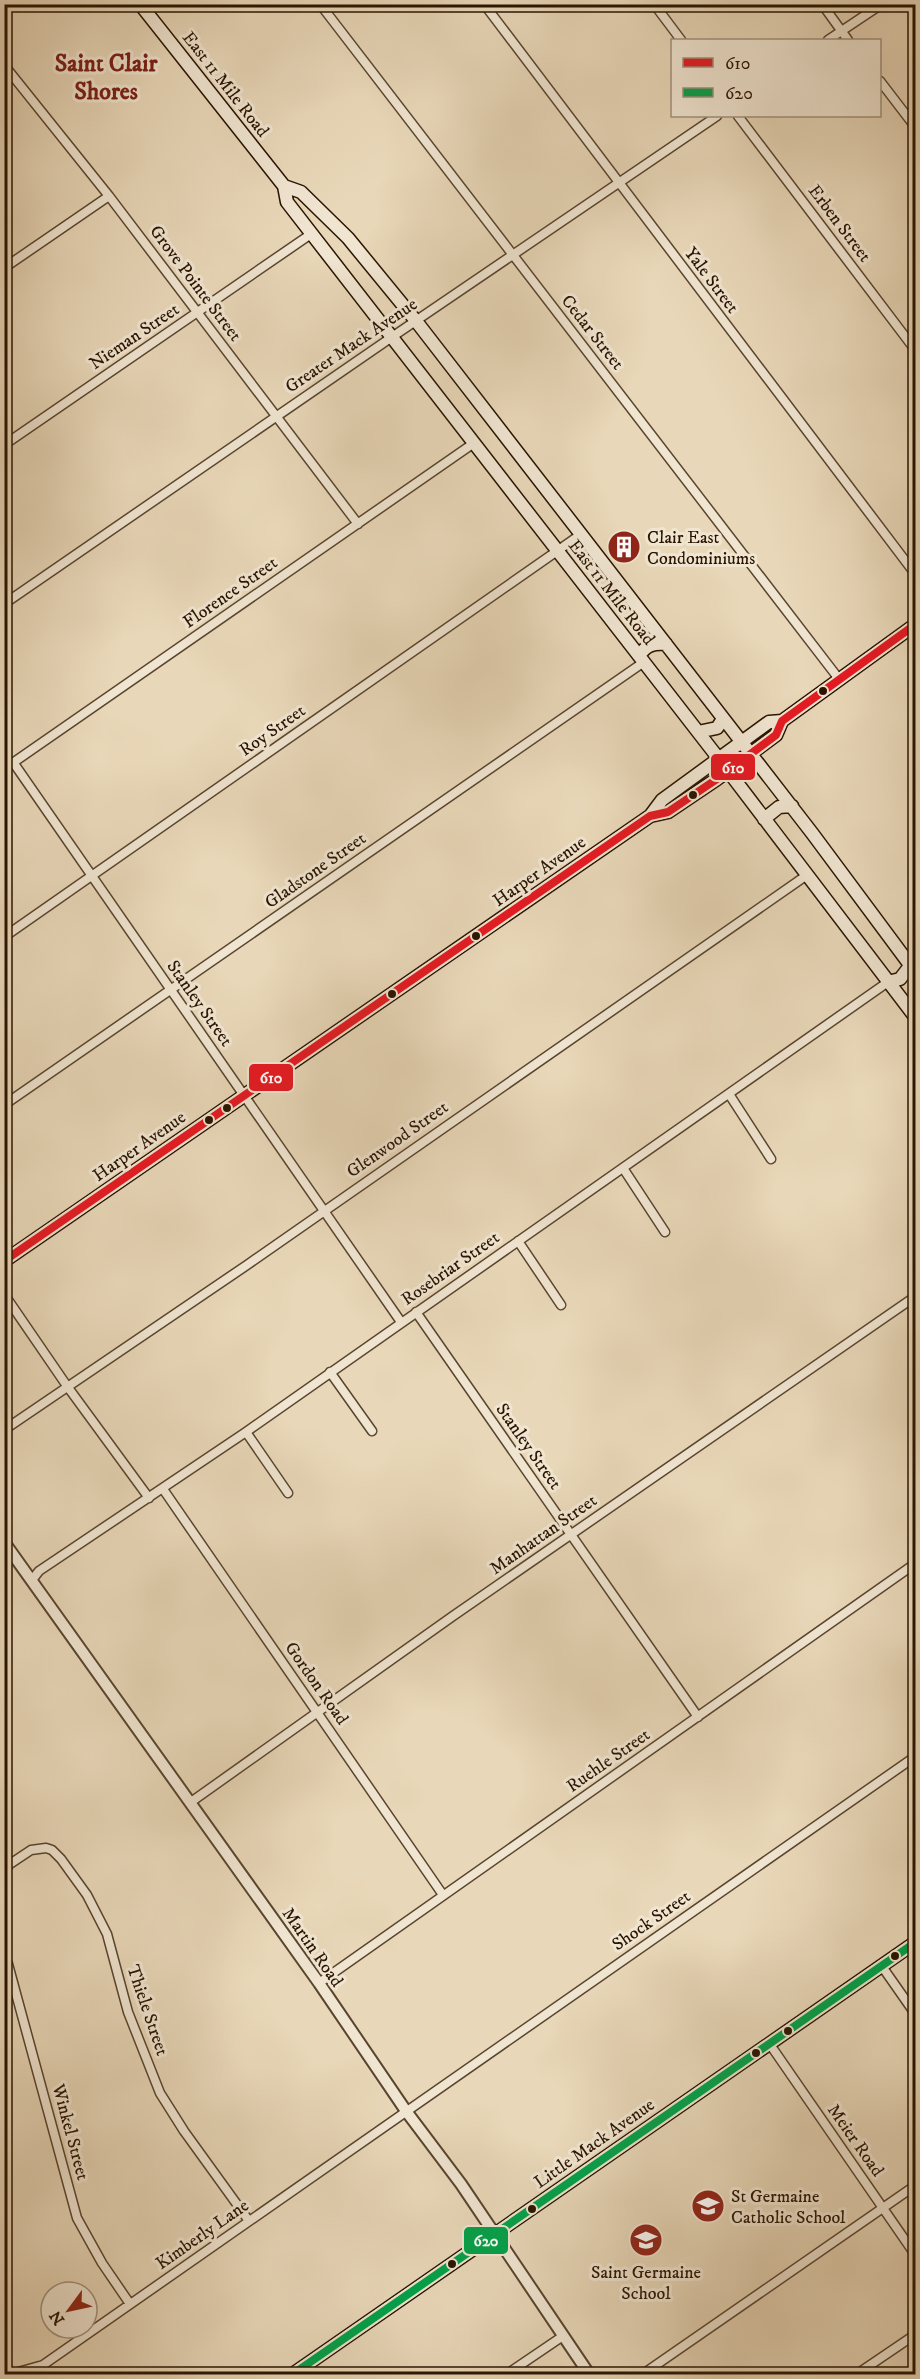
<svg xmlns="http://www.w3.org/2000/svg" width="920" height="2379" viewBox="0 0 920 2379" font-family="'IM FELL DW Pica',serif">
<rect width="100%" height="100%" fill="#e8d7b8"/>
<filter id="stains"><feTurbulence type="fractalNoise" baseFrequency=".00333" numOctaves="4"/><feColorMatrix values="0 0 0 0 .2 0 0 0 0 .09 0 0 0 0 .02 0 0 0 .5 -.17"/></filter>
<radialGradient id="worn" r=".72"><stop offset=".6" stop-color="#630" stop-opacity="0"/><stop offset="1" stop-color="#630" stop-opacity=".3"/></radialGradient>
<g fill="none" stroke-linecap="round" stroke-linejoin="round">
<g stroke="#59452e" stroke-width="11">
<path id="minor" d="M320 4 839 679
M484 4 916 575
M654 4 681 40
M822 4 848 40
M828 40 882 4
M4 65 109 196 358 524
M880 81 916 128
M738 116 916 351
M4 268 109 196
M4 445 311 234
M4 604 392 337 717 116
M13 762 401 1322
M4 769 474 443
M4 937 580 535
M729 1094 771 1159
M4 1105 644 662
M623 1168 665 1232
M518 1241 561 1305
M4 1294 67 1386 149 1498
M416 1312 698 1717
M330 1372 372 1431
M4 1430 247 1265 807 875
M246 1432 288 1493
M163 1489 443 1895
M32 1580 39 1571 246 1432 888 982
M191 1802 453 1616 916 1296
M4 1868 31 1850 46 1848 52 1850 61 1859 87 1895 107 1934 128 2012 160 2093 184 2131 249 2221
M4 1958 8 1964 77 2218 102 2263 130 2304
M881 1965 916 2015
M319 1983 916 1563
M769 2043 916 2256
M4 2356 9 2374
M11 2374 43 2365 916 1756
M507 2374 563 2336
M643 2374 916 2185
M857 2374 916 2334"/>
</g>
<g stroke="#59452e" stroke-width="14">
<path id="tertiary" d="M4 1542 319 1983 406 2111 461 2184 589 2374"/>
</g>
<g stroke="#291400" stroke-width="15">
<path id="secondary" d="M140 4 284 186 287 202 719 759 916 1018
M284 186 301 192 348 238 416 321 812 833 916 973
M639 656C646 645 653 643 666 644
M698 732 717 728 723 719
M650 816 668 812 717 779 776 735 782 721 916 624
M764 819 779 807 792 806
M888 982 900 979 910 966
M4 1261 650 816 662 800 769 722 782 721
M293 2374 916 1942"/>
</g>
<use href="#minor" stroke="#f0e5d1" stroke-width="8"/>
<use href="#tertiary" stroke="#f0e5d1" stroke-width="10"/>
<use href="#secondary" stroke="#f0e5d1" stroke-width="12"/>
<g stroke="#f0e5d1" stroke-width="12">
<path id="bus-1" d="M4 1261 650 816 668 812 717 779 776 735 782 721 916 624"/>
</g>
<g stroke="#f0e5d1" stroke-width="12">
<path id="bus-2" d="M293 2374 916 1942"/>
</g>
<use href="#bus-1" stroke="#e51a23" stroke-width="8"/>
<use href="#bus-2" stroke="#02a24a" stroke-width="8"/>
</g>
<defs>
<g id="building-disc" transform="scale(1.725)"><circle r="9.5" fill="#8f2418" stroke="#f0e5d1"/><path d="M-4-6H4V6H1V3H-1V6H-4ZM-2.5-4.3h1.7v1.8h-1.7ZM.8-4.3h1.7v1.8H.8ZM-2.5-1h1.7V.8h-1.7ZM.8-1h1.7V.8H.8Z" fill="#fff"/></g>
<g id="school-disc" transform="scale(1.725)"><circle r="9.5" fill="#8f2418" stroke="#f0e5d1"/><path d="M0-5L7-2L0 1L-7-2ZM-4 1L0 2.5L4 1V4Q0 6-4 4Z" fill="#fff"/></g>
</defs>
<g fill-rule="evenodd">
<use href="#building-disc" x="624" y="547"/>
<use href="#school-disc" x="708" y="2206"/>
<use href="#school-disc" x="646" y="2240"/>
</g>
<g fill="#291400" stroke="#f0e5d1" stroke-width="2">
<circle cx="823" cy="691" r="5"/>
<circle cx="693" cy="795" r="5"/>
<circle cx="476" cy="936" r="5"/>
<circle cx="392" cy="994" r="5"/>
<circle cx="227" cy="1108" r="5"/>
<circle cx="209" cy="1120" r="5"/>
<circle cx="895" cy="1956" r="5"/>
<circle cx="788" cy="2031" r="5"/>
<circle cx="756" cy="2053" r="5"/>
<circle cx="532" cy="2209" r="5"/>
<circle cx="452" cy="2264" r="5"/>
</g>
<g text-anchor="middle" stroke-width="6" stroke-linejoin="round" paint-order="stroke">
<g font-size="18" fill="#291400" stroke="#f0e5d1">
<text transform="translate(226 84) rotate(52)" y="6">East 11 Mile Road</text>
<text transform="translate(840 223) rotate(53)" y="6">Erben Street</text>
<text transform="translate(712 280) rotate(53)" y="6">Yale Street</text>
<text transform="translate(196 283) rotate(53)" y="6">Grove Pointe Street</text>
<text transform="translate(593 332) rotate(52)" y="6">Cedar Street</text>
<text transform="translate(134 336) rotate(-34)" y="6">Nieman Street</text>
<text transform="translate(351 345) rotate(-34)" y="6">Greater Mack Avenue</text>
<text transform="translate(230 592) rotate(-35)" y="6">Florence Street</text>
<text transform="translate(612 592) rotate(52)" y="6">East 11 Mile Road</text>
<text transform="translate(272 730) rotate(-35)" y="6">Roy Street</text>
<text transform="translate(315 870) rotate(-35)" y="6">Gladstone Street</text>
<text transform="translate(539 871) rotate(-35)" y="6">Harper Avenue</text>
<text transform="translate(200 1003) rotate(55)" y="6">Stanley Street</text>
<text transform="translate(397 1139) rotate(-35)" y="6">Glenwood Street</text>
<text transform="translate(139 1146) rotate(-35)" y="6">Harper Avenue</text>
<text transform="translate(450 1268) rotate(-35)" y="6">Rosebriar Street</text>
<text transform="translate(529 1446) rotate(55)" y="6">Stanley Street</text>
<text transform="translate(543 1534) rotate(-35)" y="6">Manhattan Street</text>
<text transform="translate(317 1683) rotate(55)" y="6">Gordon Road</text>
<text transform="translate(608 1760) rotate(-35)" y="6">Ruehle Street</text>
<text transform="translate(651 1920) rotate(-35)" y="6">Shock Street</text>
<text transform="translate(313 1947) rotate(55)" y="6">Martin Road</text>
<text transform="translate(148 2010) rotate(71)" y="6">Thiele Street</text>
<text transform="translate(71 2132) rotate(75)" y="6">Winkel Street</text>
<text transform="translate(856 2140) rotate(55)" y="6">Meier Road</text>
<text transform="translate(594 2143) rotate(-35)" y="6">Little Mack Avenue</text>
<text transform="translate(202 2234) rotate(-35)" y="6">Kimberly Lane</text>
</g>
<g font-size="18" fill="#291400" stroke="#f0e5d1" text-anchor="start">
<text x="647" y="543">Clair East<tspan x="647" dy="21">Condominiums</tspan></text>
<text x="731" y="2202">St Germaine<tspan x="731" dy="21">Catholic School</tspan></text>
<text x="646" y="2278" text-anchor="middle">Saint Germaine<tspan x="646" dy="21">School</tspan></text>
</g>
<g font-size="24" font-weight="bold" fill="#7a1f14" stroke="#f0e5d1">
<text x="106" y="71">Saint Clair<tspan x="106" dy="28">Shores</tspan></text>
</g>
</g>
<g stroke="#f0e5d1" stroke-width="2">
<rect x="710" y="753" width="46" height="28" rx="6" fill="#e51a23"/>
<rect x="248" y="1063" width="46" height="29" rx="6" fill="#e51a23"/>
<rect x="463" y="2226" width="46" height="29" rx="6" fill="#02a24a"/>
</g>
<g font-size="16" text-anchor="middle" font-weight="bold" fill="#fff">
<text x="733" y="773">610</text>
<text x="271" y="1083">610</text>
<text x="486" y="2246">620</text>
</g>
<rect width="920" height="2379" fill="none" stroke="#e8d7b8" stroke-width="24"/>
<rect x="6" y="6" width="908" height="2367" fill="none" stroke="#291400" stroke-width="3"/>
<rect x="12" y="12" width="896" height="2355" fill="none" stroke="#291400" stroke-width="1.5"/>
<rect x="671" y="39" width="210" height="78" fill="#f0e5d1" stroke="#a0917d" stroke-width="1.5"/>
<rect x="683" y="58" width="30" height="9" fill="#e51a23" stroke="#a0917d" stroke-width="1.5"/>
<text x="725" y="69" font-size="18" fill="#291400">610</text>
<rect x="683" y="88" width="30" height="9" fill="#02a24a" stroke="#a0917d" stroke-width="1.5"/>
<text x="725" y="99" font-size="18" fill="#291400">620</text>
<g transform="translate(69 2310) rotate(237)"><circle r="28" fill="#f0e5d1" stroke="#a0917d" stroke-width="1.5"/>
<path d="M0-4.5L10 22L0 15L-10 22Z" fill="#8f2418"/>
<text y="-9" font-size="16" font-weight="bold" text-anchor="middle" fill="#291400">N</text>
</g>
<rect width="100%" height="100%" filter="url(#stains)"/>
<rect width="100%" height="100%" fill="url(#worn)"/>
</svg>
